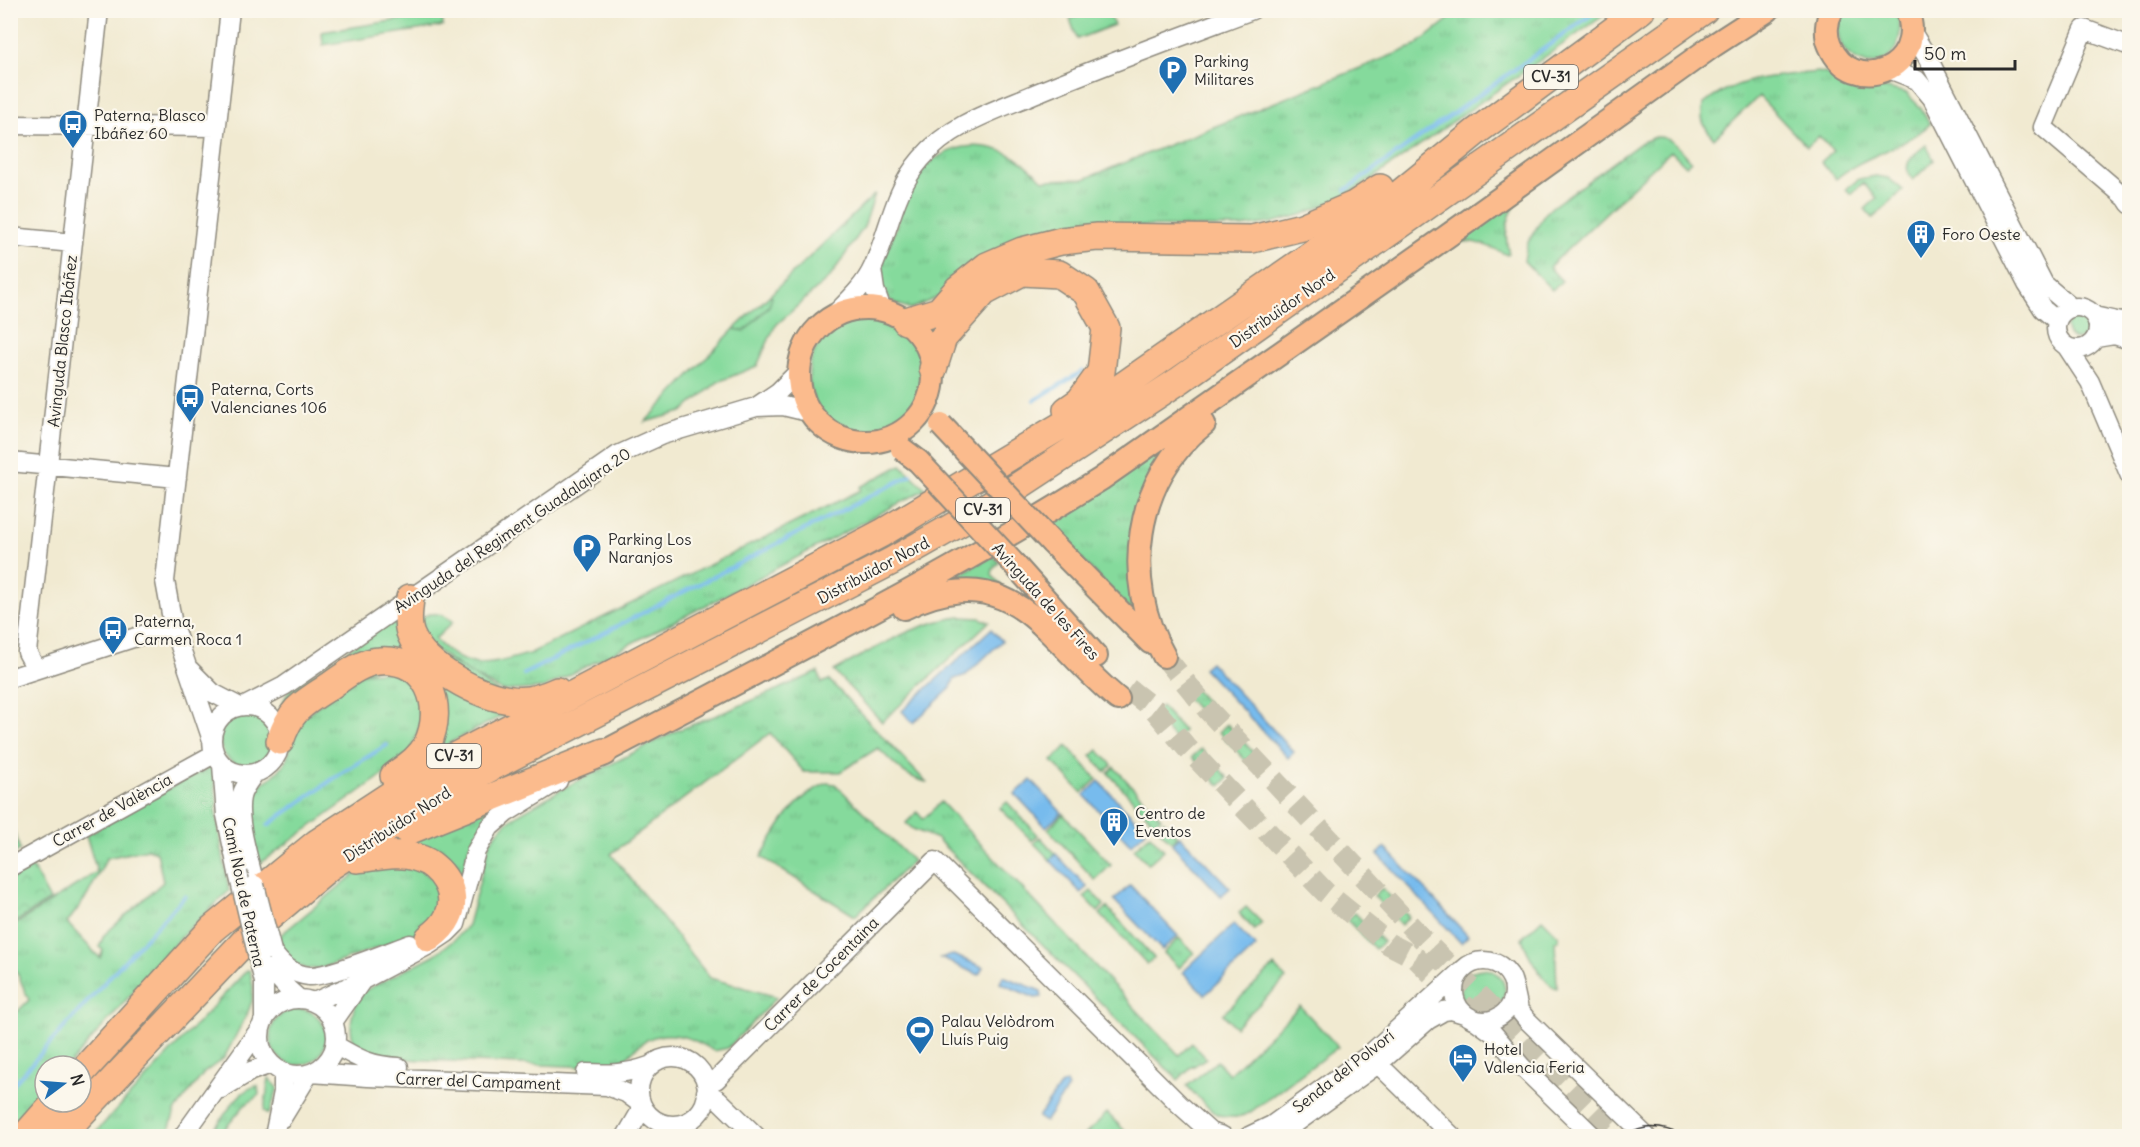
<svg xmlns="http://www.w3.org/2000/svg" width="2140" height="1147" viewBox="0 0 2140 1147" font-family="Delius,sans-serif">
<defs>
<pattern id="grass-tufts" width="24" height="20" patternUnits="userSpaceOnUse" patternTransform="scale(1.5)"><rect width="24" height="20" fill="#85da9c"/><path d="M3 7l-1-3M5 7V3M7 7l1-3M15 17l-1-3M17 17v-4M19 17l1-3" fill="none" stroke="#73bb87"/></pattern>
<pattern id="park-crowns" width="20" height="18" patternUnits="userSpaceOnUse" patternTransform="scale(1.5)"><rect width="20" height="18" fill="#85da9c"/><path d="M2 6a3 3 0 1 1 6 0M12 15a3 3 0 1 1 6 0" fill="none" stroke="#73bb87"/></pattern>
</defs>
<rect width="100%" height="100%" fill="#fbf7ec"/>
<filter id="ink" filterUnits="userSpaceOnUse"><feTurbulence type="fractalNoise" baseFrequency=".0167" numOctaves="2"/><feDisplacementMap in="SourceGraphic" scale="12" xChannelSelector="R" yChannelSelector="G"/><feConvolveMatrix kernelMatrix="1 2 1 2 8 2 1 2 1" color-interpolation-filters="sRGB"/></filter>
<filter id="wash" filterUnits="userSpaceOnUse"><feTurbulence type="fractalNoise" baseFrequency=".008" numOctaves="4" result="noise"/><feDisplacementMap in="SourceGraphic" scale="24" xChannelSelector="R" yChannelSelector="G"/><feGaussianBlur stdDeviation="1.35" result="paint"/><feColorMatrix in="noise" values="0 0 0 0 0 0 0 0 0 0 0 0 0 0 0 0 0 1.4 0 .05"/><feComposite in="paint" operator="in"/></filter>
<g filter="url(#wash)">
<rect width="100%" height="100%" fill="#f1ead1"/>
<path fill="url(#grass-tufts)" stroke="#588264" stroke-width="1.5" fill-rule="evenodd" d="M1459 11H1610L1363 185 1339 199 1301 215 1271 223 1241 227 1100 226 911 309C902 306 888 302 884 293 875 272 887 251 894 232 900 218 903 202 910 188 929 151 969 137 1007 153 1021 159 1032 170 1043 180L1084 179 1415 46Z
M1818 72 1824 73 1860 88H1887L1906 93 1921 108 1930 124C1902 150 1865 154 1836 179L1821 162 1833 151 1819 136 1807 147 1759 96 1714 139C1705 128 1698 118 1704 104 1740 75 1775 77 1818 72Z
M1656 137C1672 136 1681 150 1691 161L1686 166 1671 151 1549 267 1562 281 1552 290 1524 261 1527 244 1544 215 1552 207 1642 142Z
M1926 145 1934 160 1913 180C1899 165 1914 154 1926 145Z
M1876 176 1888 178 1903 190 1873 218 1865 209 1877 198 1863 183 1851 194 1846 189 1859 179Z
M1530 187C1511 208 1501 224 1509 254L1507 255C1490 246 1474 239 1455 243Z
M1156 454 1160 458 1139 619 1048 524Z
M901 465 926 489 726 595 544 688 502 691 429 650 419 619C431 611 443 613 453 622L435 639C468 674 487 665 529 654L861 490 860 487Z
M993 556 999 562 993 569 992 575 1005 590 928 591Z
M398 616 400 625 519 707 436 750 404 656 283 708 282 705 288 691Z
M961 617 980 618 989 622 882 722 834 671C872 650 918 621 961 617Z
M398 671 418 687 424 714 410 753 391 769 256 866C254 854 245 809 247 801 250 787 264 783 273 776 290 762 292 745 292 725L362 673Z
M818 672 822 683 829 680 926 782C905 777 893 763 878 748L840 772H804L770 733 611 854 710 978 777 997 728 1048 714 1051C689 1035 659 1025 635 1049 627 1056 624 1062 614 1068L378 1058C372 1055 364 1053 360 1049 344 1035 352 1005 364 991L434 955 454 940 468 925 490 842 499 830 512 818 562 789 676 731 730 710Z
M1188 682 1210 706 1202 714 1179 690Z
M1161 706 1184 731 1175 739 1152 714Z
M1227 724 1254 753 1246 761 1219 732Z
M1067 746 1097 779 1082 793 1052 761Z
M1201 749 1228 778 1220 786 1192 757Z
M1098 750 1112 765 1105 772 1091 756Z
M1114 767 1161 818 1155 824 1108 773Z
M209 768 213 769 217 802 216 813 229 891 186 932 68 1066H45V1092L11 1130V1018L29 1000 11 959V927L97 872 86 835 177 784ZM148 849 157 852 163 882 104 935 99 947 103 950 100 958 67 923 87 896 107 858Z
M827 783 835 784 913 861 855 916 761 857C778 828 794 797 827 783Z
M941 802 1179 1055 1192 1043 1206 1058 1194 1066 1193 1065 1178 1080 937 839 913 829 906 823 917 812 923 819Z
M1007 802 1038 835 1032 841 1000 808Z
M494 807 469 846 460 890 384 847 400 838Z
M1063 814 1111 865 1095 880 1048 829Z
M1164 821 1178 836 1171 842 1157 827Z
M1150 835 1164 850 1148 864 1134 849Z
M1040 837 1056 854 1050 860 1034 843Z
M410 863 436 881 441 905 426 927 410 936 322 968 307 969 280 958 277 938 357 872 375 864Z
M1382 888 1409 917 1401 925 1374 896Z
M1091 891 1104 905 1098 912 1084 897Z
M1107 907 1154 958 1147 964 1100 914Z
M1246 907 1262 923 1254 930 1239 913Z
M1355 913 1383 942 1375 949 1347 920Z
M1179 938 1194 953 1179 968 1164 953Z
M1274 966 1286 979 1235 1027 1223 1014Z
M247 970 250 971 253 987 252 1001 248 1012 224 1058 204 1073 175 1111 167 1136H92Z
M256 1086H258L259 1095 244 1106 222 1132V1136H207C224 1122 233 1092 256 1086Z"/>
<path fill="url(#park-crowns)" stroke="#588264" stroke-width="1.5" d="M770 295 773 297 769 306 745 331 734 329Z
M10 819 20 850 11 855H10Z
M32 867 50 900 11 925V879Z"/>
<path fill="#85da9c" stroke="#588264" stroke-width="1.5" d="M1092 10 1108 11 1114 25 1077 39 1070 19Z
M1845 11 1896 12C1906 34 1897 64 1868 64 1867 64 1861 61 1859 61 1838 52 1832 29 1845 11Z
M442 13 443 26 323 45 322 32Z
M875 194 864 227 830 277 775 326 757 366 718 382 682 412 645 422 734 329 745 331 769 306 772 297 770 295Z
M2066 328a11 11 0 1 1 22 0a11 11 0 1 1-22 0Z
M809 376a57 57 0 1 1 114 0a57 57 0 1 1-114 0Z
M220 740a26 26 0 1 1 52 0a26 26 0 1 1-52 0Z
M1542 919 1558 935 1559 940 1555 941 1557 988C1544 986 1526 951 1522 938Z
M1461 991a22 22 0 1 1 44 0a22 22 0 1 1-44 0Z
M1300 1006 1338 1047 1249 1113C1219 1127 1206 1105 1187 1086L1217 1061 1229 1074Z
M270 1037a28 28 0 1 1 56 0a28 28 0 1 1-56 0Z
M269 1078 278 1088 269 1114 264 1111Z
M1107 1113 1130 1136H1084Z"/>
<path fill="#77bbed" stroke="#51738c" stroke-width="1.5" d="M991 629 1002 641 966 675 954 679 950 689 913 723 902 711Z
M1210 662 1294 752 1288 758 1203 668Z
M1031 780 1062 813 1046 827 1015 794Z
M1099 781 1146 831 1131 845 1084 795Z
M1180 836 1230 888 1221 896 1172 844Z
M1385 847 1468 936 1461 943 1378 854Z
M1056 854 1087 887 1081 893 1050 860Z
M1130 885 1178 936 1162 950 1114 900Z
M1234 924 1256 947 1205 995 1183 972Z
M953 955 983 967 979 975 940 958Z
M1003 976 1041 991 1042 997 1035 998 1000 983Z
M1066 1083 1068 1088 1045 1122 1038 1117 1060 1086Z"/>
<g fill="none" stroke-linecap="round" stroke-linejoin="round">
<path stroke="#77bbed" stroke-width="4" d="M1346 190 1598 10
M1035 400 1083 371
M524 674 911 475
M268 825 340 774 387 745
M10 1088 114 972 185 896"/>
</g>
</g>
<g filter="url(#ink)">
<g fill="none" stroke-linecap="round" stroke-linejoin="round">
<path stroke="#c9c4b0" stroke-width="22" stroke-dasharray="22 11" stroke-linecap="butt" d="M1164 656 1208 710 1432 949 1620 1136
M1128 689 1155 710 1187 748 1326 893 1389 944 1416 958 1485 1026"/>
<g stroke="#8e8a7e" stroke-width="21">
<path id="minor" d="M1912 32 1929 60 2044 284 2072 308
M2130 46 2084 29 2043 127 2126 198 2130 204
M1889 69 1917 80 1932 98 2027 284 2043 309 2057 321
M10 125 217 127
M10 237 73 243
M872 269 875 290 882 309
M2056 328a21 21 0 1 1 42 0a21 21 0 1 1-42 0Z
M836 313C850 299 865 285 873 267 889 231 894 190 921 159 951 123 997 110 1039 92 1109 63 1180 37 1252 10
M2094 316 2130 324
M2096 338 2114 335 2130 340
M2067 347 2090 382 2130 476
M756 407 778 392 798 372
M10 462 177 478
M36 669 27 652 99 10
M190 670 213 693 238 706
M10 678 173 625
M247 705 284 686 618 455 662 435 756 407 783 406 808 412
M212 740a34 34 0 1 1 68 0a34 34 0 1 1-68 0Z
M212 740 173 625 165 581 230 10
M222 765 226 815 238 873
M255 773C249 781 243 788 241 797 236 820 250 862 255 885
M10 867 214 754
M272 951C280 964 292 974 309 976 329 977 388 952 410 944
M266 958C274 974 284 987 298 998
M1454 991a30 30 0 1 1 60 0a30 30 0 1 1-60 0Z
M259 962 264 982V1018
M1514 987 1519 1010 1527 1020 1646 1136
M260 1037a38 38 0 1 1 76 0a38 38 0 1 1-76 0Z
M314 1002 361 981 429 945 447 933 456 924 476 851 490 827 506 813 558 781
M1475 1020 1493 1033 1522 1067 1593 1136
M333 1022 361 982
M335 1045C359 1059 371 1066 399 1067
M639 1091a34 34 0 1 1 68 0a34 34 0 1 1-68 0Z
M1378 1064 1452 1136
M311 1073 368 1077 607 1086 626 1093 641 1104
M586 1073C609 1074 627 1074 649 1066
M706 1083 716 1080 935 861 1179 1104 1210 1132 1223 1136
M221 1089 251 1071 271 1064
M706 1092 719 1100 756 1136
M282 1118 309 1074
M183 1136 261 1027
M274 1136 283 1092V1072
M626 1136 643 1107
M1249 1136 1272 1125 1369 1055 1459 973
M1278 1136 1378 1064 1428 1020 1444 1011 1451 1010 1464 1014"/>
</g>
<g stroke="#8e8a7e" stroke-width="26">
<path id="major" d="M1832 10C1826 21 1825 35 1830 46 1852 98 1929 70 1907 10
M799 375a67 67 0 1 1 134 0a67 67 0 1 1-134 0Z
M1052 543 1150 642
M1015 565 1096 656
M904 608C1015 554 1046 641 1118 699
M1164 656C1121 581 1134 478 1204 424
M604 752C771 664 941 580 1101 479L1446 237 1714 45 1768 10"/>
</g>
<g stroke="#8e8a7e" stroke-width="30">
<path id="highway" d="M906 321 939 311 958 289 987 266 1022 251 1061 241 1097 237 1252 239 1302 227 1354 205 1380 188
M933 369 943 338 984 292 1022 272 1059 274 1086 292 1106 328 1101 372 1080 401 1067 410
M410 598C409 611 406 623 411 635 424 667 479 697 512 700 527 702 544 697 557 691
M280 741C291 710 300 705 327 688 342 678 360 662 379 661 428 657 446 706 427 745 419 759 406 767 394 776
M408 831 604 752
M357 859C377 857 399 851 418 858 441 865 460 893 448 917 444 926 437 932 429 938
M81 1073 212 929 317 843 427 771 882 533 1091 408 1402 192 1477 131 1641 10
M25 1136 55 1102
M60 1136 261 924 329 867 445 791 892 561 977 513 1180 380 1704 10"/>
</g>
<use href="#minor" stroke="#fff" stroke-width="18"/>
<use href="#major" stroke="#fbbb8d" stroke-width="22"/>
<use href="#highway" stroke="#fbbb8d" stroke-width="27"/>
<path stroke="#2b2b2b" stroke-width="1.5" d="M1626 1136C1645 1123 1664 1126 1683 1136"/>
<g stroke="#8e8a7e" stroke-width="21" stroke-linecap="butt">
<path id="minor-bridge" d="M238 873 259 962
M255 885 272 951"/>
</g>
<g stroke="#8e8a7e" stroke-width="26" stroke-linecap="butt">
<path id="major-bridge" d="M941 425 1052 543
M902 449 918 461 1015 565"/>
</g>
<use href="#minor-bridge" stroke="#fff" stroke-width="18"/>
<use href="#major-bridge" stroke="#fbbb8d" stroke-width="22"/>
</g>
</g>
<defs>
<g id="parking-pin" transform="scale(1.5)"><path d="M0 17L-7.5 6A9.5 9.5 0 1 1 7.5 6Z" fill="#1f6fb2" stroke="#fbf7ec"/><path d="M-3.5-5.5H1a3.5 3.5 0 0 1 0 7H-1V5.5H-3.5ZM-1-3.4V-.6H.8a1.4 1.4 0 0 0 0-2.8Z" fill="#fff"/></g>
<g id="bus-pin" transform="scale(1.5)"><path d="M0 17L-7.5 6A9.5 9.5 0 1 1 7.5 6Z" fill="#1f6fb2" stroke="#fbf7ec"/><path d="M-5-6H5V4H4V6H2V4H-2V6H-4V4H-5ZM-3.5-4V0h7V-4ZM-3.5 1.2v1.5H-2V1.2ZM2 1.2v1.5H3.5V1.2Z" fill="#fff"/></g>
<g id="building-pin" transform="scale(1.5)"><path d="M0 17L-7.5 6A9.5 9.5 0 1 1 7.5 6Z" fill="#1f6fb2" stroke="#fbf7ec"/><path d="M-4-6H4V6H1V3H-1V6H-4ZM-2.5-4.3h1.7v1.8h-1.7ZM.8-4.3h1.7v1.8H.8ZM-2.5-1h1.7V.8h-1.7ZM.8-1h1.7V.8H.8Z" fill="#fff"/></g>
<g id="stadium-pin" transform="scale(1.5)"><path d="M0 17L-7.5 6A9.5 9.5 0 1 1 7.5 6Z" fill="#1f6fb2" stroke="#fbf7ec"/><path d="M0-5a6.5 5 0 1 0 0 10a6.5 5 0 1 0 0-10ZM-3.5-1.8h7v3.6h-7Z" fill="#fff"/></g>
<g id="hotel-pin" transform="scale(1.5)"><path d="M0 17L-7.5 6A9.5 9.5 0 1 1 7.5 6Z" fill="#1f6fb2" stroke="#fbf7ec"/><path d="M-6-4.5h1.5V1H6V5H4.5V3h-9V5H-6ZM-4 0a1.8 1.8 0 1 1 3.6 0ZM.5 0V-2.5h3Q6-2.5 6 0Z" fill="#fff"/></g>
</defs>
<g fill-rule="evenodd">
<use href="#parking-pin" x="1173" y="70"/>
<use href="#bus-pin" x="73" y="124"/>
<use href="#building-pin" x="1921" y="234"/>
<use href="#bus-pin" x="190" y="398"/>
<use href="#parking-pin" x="587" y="548"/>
<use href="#bus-pin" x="113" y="630"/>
<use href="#building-pin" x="1114" y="822"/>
<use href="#stadium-pin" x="920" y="1030"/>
<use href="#hotel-pin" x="1463" y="1058"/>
</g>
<g text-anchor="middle" stroke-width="4.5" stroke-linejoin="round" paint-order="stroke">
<g fill="#fbf7ec" stroke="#696865" stroke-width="1.5">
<rect x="1524" y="65" width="54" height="24" rx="4.5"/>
<rect x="956" y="498" width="54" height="24" rx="4.5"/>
<rect x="427" y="744" width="54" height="24" rx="4.5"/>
</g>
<g font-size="15" font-weight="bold" fill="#2b2b2b">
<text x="1551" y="82">CV-31</text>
<text x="983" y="515">CV-31</text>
<text x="454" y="761">CV-31</text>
</g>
<g font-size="16" fill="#2b2b2b" stroke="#fbf7ec" text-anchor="start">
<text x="1194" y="67">Parking<tspan x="1194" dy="18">Militares</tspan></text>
<text x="94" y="121">Paterna, Blasco<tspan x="94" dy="18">Ibáñez 60</tspan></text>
<text x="1942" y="240">Foro Oeste</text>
<text x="211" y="395">Paterna, Corts<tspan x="211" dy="18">Valencianes 106</tspan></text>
<text x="608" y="545">Parking Los<tspan x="608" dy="18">Naranjos</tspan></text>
<text x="134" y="627">Paterna,<tspan x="134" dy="18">Carmen Roca 1</tspan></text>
<text x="1135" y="819">Centro de<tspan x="1135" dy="18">Eventos</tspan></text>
<text x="941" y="1027">Palau Velòdrom<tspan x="941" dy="18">Lluís Puig</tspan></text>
<text x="1484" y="1055">Hotel<tspan x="1484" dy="18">Valencia Feria</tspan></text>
</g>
<g font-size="16" fill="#2b2b2b" stroke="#fbf7ec">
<text transform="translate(1282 308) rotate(-35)" y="6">Distribuïdor Nord</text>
<text transform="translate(62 341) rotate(-84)" y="6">Avinguda Blasco Ibáñez</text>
<text transform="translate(512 530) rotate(-34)" y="6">Avinguda del Regiment Guadalajara 20</text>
<text transform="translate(873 570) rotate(-28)" y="6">Distribuïdor Nord</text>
<text transform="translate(1046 601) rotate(48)" y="6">Avinguda de les Fires</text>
<text transform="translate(112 810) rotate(-29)" y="6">Carrer de València</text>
<text transform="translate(397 824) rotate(-33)" y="6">Distribuïdor Nord</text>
<text transform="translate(244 892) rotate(78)" y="6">Camí Nou de Paterna</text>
<text transform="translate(821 974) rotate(-45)" y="6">Carrer de Cocentaina</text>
<text transform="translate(1343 1071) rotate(-38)" y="6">Senda del Polvorí</text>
<text transform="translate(478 1081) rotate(2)" y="6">Carrer del Campament</text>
</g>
</g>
<rect width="2140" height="1147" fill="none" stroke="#fbf7ec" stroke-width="36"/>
<g transform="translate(63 1084) rotate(74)"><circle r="28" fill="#fbf7ec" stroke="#a8a59f" stroke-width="1.5"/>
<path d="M0-4.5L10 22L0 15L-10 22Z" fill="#1f6fb2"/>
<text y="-9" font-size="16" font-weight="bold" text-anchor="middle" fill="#2b2b2b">N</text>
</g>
<path d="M1915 60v9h100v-9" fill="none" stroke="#2b2b2b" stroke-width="3"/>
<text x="1924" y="60" font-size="18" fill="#2b2b2b" stroke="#fbf7ec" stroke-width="4.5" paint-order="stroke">50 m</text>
</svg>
